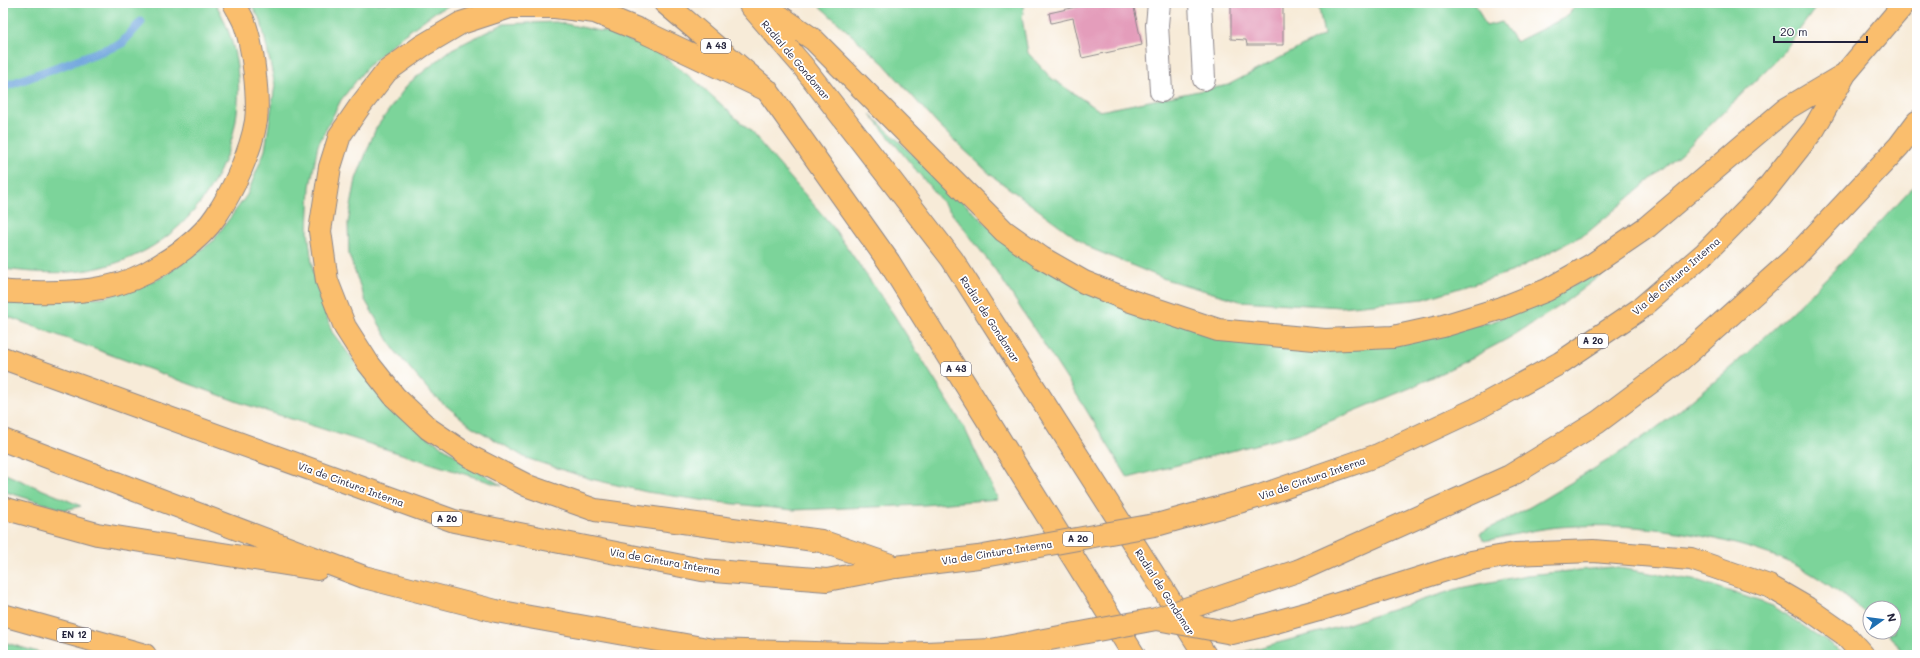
<svg xmlns="http://www.w3.org/2000/svg" width="1920" height="658" viewBox="0 0 1920 658" font-family="Mali,sans-serif">
<rect width="100%" height="100%" fill="#fff"/>
<filter id="ink" filterUnits="userSpaceOnUse"><feTurbulence type="fractalNoise" baseFrequency=".025" numOctaves="2"/><feDisplacementMap in="SourceGraphic" scale="8" xChannelSelector="R" yChannelSelector="G"/><feConvolveMatrix kernelMatrix="1 2 1 2 8 2 1 2 1" color-interpolation-filters="sRGB"/></filter>
<filter id="wash" filterUnits="userSpaceOnUse"><feTurbulence type="fractalNoise" baseFrequency=".012" numOctaves="4" result="noise"/><feDisplacementMap in="SourceGraphic" scale="16" xChannelSelector="R" yChannelSelector="G"/><feGaussianBlur stdDeviation="0.9" result="paint"/><feColorMatrix in="noise" values="0 0 0 0 0 0 0 0 0 0 0 0 0 0 0 0 0 1.4 0 .05"/><feComposite in="paint" operator="in"/></filter>
<g filter="url(#wash)">
<rect width="100%" height="100%" fill="#f7ebd8"/>
<path fill="#7bd49a" stroke="#4e7b6a" d="M3 3H215C222 14 226 24 230 36 259 125 211 229 122 261 80 276 46 274 3 269Z
M250 3H455L435 12 401 37 367 67 341 100 318 145 310 187 308 232 314 279 332 332 375 388 420 432 502 486 241 403 3 315V301L106 297 161 278 212 242 247 195 265 150 275 85 261 21Z
M816 3H1025L1022 18 1028 53 1051 78 1100 111 1228 85 1324 35 1318 3H1475L1486 26 1502 22 1516 42 1564 18 1579 3H1819L1782 54 1682 153 1587 233 1511 272 1424 299 1341 307 1240 301 1165 279 1090 248 991 175 938 125 884 64Z
M556 22 610 33 659 53 698 83 750 131 833 227 894 315 964 427 998 499 924 505 793 510 707 501 647 492 591 479 526 458 471 426 432 394 395 351 365 300 349 255 348 223 356 179 376 128 408 84 452 49 503 24Z
M870 114 1016 252 1231 340 1490 323 1607 270 1560 306 1509 338 1464 362 1410 388 1304 432 1128 478 1077 395 999 275 962 226Z
M1917 182V655H1906L1887 632H1894V608H1870V617C1844 595 1814 572 1782 559 1712 532 1623 520 1549 528 1527 531 1505 537 1484 541L1480 533C1509 520 1535 504 1562 488 1604 463 1647 437 1685 406 1769 338 1845 262 1917 182Z
M3 473 81 506 65 510 3 491Z
M1612 567 1699 581 1773 606 1847 655H1240L1239 653 1339 627 1460 588 1527 575Z
M3 642 48 655H3Z"/>
<g fill="none" stroke-linecap="round" stroke-linejoin="round">
<path stroke="#6fa6dd" stroke-width="9" d="M3 87 121 44 141 22"/>
</g>
<g id="blocks">
<path fill="#e49dbb" d="M1094 3H1133L1142 45 1082 58 1073 18 1051 23 1049 13Z
M1231 3H1283V45H1247L1246 40 1231 39Z"/>
</g>
</g>
<g filter="url(#ink)">
<use href="#blocks" fill-opacity="0" stroke="#8c868a" stroke-width="1"/>
<g fill="none" stroke-linecap="round" stroke-linejoin="round">
<g stroke="#8c868a" stroke-width="24">
<path id="minor" d="M1159 3 1157 25 1161 91
M1200 3 1204 79"/>
</g>
<g stroke="#8c868a" stroke-width="24">
<path id="primary" d="M3 615 145 655"/>
</g>
<g stroke="#8c868a" stroke-width="24">
<path id="motorway" d="M665 3 767 90 889 262 1134 655
M761 3 814 40 1004 231 1042 258 1084 282 1131 301 1218 330 1325 340 1393 337 1443 326 1502 308 1547 290 1593 264 1647 227 1786 109 1845 74
M750 5 802 65 952 259 1205 655
M767 90 642 31 595 12 555 7H510L461 23 422 46 387 71 360 106 340 135 330 167 320 231 327 281 345 327 368 363 395 397 429 429 469 456 528 486 595 510 821 541 896 567
M3 291C13 293 23 292 33 292 71 293 112 291 146 273 172 259 200 240 216 216 233 191 251 151 256 121 259 97 253 45 244 22 241 15 237 9 234 3
M3 358 454 521 702 570 827 580 895 567
M3 440 364 577 496 611 713 650 882 655
M1257 497 1378 455 1476 409 1560 363 1640 309 1705 253 1761 196 1814 129 1845 74 1905 3
M3 508 97 534 317 569
M1300 570 1510 476 1598 422 1678 362 1793 259 1899 146 1917 122
M1319 610 1471 562 1515 554 1593 551 1691 559 1769 586 1807 608 1844 634 1863 655"/>
</g>
<use href="#minor" stroke="#fff" stroke-width="22"/>
<use href="#primary" stroke="#fabe6d" stroke-width="22"/>
<use href="#motorway" stroke="#fabe6d" stroke-width="22"/>
<g stroke="#8c868a" stroke-width="24" stroke-linecap="butt">
<path id="motorway-bridge" d="M896 567 978 557 1160 524 1257 497
M1157 619 1232 633 1265 625 1319 610
M882 655 991 650 1156 619 1300 570"/>
</g>
<use href="#motorway-bridge" stroke="#fabe6d" stroke-width="22"/>
</g>
</g>
<g text-anchor="middle" stroke-width="3.5" stroke-linejoin="round" paint-order="stroke">
<g fill="#fff" stroke="#646476" stroke-width="1">
<rect x="701" y="39" width="30" height="14" rx="3"/>
<rect x="1578" y="334" width="30" height="14" rx="3"/>
<rect x="941" y="362" width="30" height="14" rx="3"/>
<rect x="432" y="512" width="30" height="14" rx="3"/>
<rect x="1063" y="532" width="30" height="14" rx="3"/>
<rect x="57" y="628" width="34" height="14" rx="3"/>
</g>
<g font-size="9" font-weight="bold" fill="#22223b">
<text x="716" y="49">A 43</text>
<text x="1593" y="344">A 20</text>
<text x="956" y="372">A 43</text>
<text x="447" y="522">A 20</text>
<text x="1078" y="542">A 20</text>
<text x="74" y="638">EN 12</text>
</g>
<g font-size="10" fill="#22223b" stroke="#fff">
<text transform="translate(796 60) rotate(50)" y="4">Radial de Gondomar</text>
<text transform="translate(1676 276) rotate(-41)" y="4">Via de Cintura Interna</text>
<text transform="translate(990 319) rotate(57)" y="4">Radial de Gondomar</text>
<text transform="translate(1312 478) rotate(-19)" y="4">Via de Cintura Interna</text>
<text transform="translate(351 484) rotate(20)" y="4">Via de Cintura Interna</text>
<text transform="translate(997 552) rotate(-9)" y="4">Via de Cintura Interna</text>
<text transform="translate(665 561) rotate(10)" y="4">Via de Cintura Interna</text>
<text transform="translate(1165 592) rotate(57)" y="4">Radial de Gondomar</text>
</g>
</g>
<rect width="1920" height="658" fill="none" stroke="#fff" stroke-width="16"/>
<g transform="translate(1882 620) rotate(76)"><circle r="19" fill="#ffffff" stroke="#a7a7b1"/>
<path d="M0-3L7 15L0 10L-7 15Z" fill="#1f6fb2"/>
<text y="-6" font-size="11" font-weight="bold" text-anchor="middle" fill="#22223b">N</text>
</g>
<path d="M1774 36v6h93v-6" fill="none" stroke="#22223b" stroke-width="2"/>
<text x="1780" y="36" font-size="12" fill="#22223b" stroke="#ffffff" stroke-width="3" paint-order="stroke">20 m</text>
</svg>
